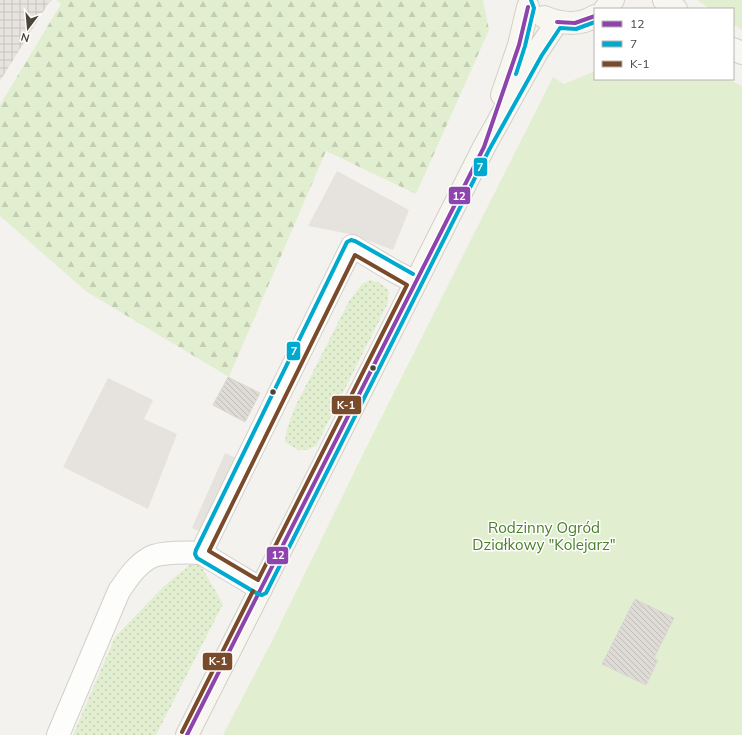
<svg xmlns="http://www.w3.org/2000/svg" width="742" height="735" viewBox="0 0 742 735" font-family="Mulish,sans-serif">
<defs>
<pattern id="industrial-grid" width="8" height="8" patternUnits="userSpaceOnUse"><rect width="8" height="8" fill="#e6e2de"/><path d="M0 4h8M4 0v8" fill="none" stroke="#c7c3bf"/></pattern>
<pattern id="grass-dots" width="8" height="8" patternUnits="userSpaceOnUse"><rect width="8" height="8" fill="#e1eecf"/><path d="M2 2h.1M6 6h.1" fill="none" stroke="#c3cdb2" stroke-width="1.8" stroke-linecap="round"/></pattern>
<pattern id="forest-firs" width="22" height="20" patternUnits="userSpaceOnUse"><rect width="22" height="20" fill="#e1eecf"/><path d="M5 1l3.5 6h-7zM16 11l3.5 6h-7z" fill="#c3cdb2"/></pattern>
<pattern id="building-back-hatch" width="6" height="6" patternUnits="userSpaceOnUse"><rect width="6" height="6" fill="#dedbd6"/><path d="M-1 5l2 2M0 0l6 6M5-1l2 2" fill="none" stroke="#c0bdb8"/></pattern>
</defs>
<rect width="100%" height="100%" fill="#f4f2ee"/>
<path fill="url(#industrial-grid)" d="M0 0H52L48 4 0 81Z"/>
<path fill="url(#grass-dots)" d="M370 280 380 283 389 291 388 303 316 446C301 453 298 451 285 442L287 429 294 409 349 301 362 284Z
M197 559 223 604 156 735H73L115 637 164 586Z"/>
<path fill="url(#forest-firs)" d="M56 0H483L489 30 416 194 326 151 229 377 87 292 0 216V105L61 4Z"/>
<path fill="#e1eecf" d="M697 0H742V30L733 24V9H710Z
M595 71V79H727L742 86V735H223L272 641 364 452 553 77 564 84Z"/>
<path fill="#e6e3df" d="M337 171 409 210 393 250 350 234 308 226Z
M108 378 153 400 144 419 177 434 148 509 63 467Z
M225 453 238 459 201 532 192 528Z"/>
<path fill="url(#building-back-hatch)" stroke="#dcd9d4" d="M228 377 260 393 245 422 213 405Z
M635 599 674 618 654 658 658 660 646 685 602 664Z"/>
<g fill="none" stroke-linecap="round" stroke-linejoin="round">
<g stroke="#d2d0cb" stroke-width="24">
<path id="street" d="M261 589 201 553 352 246 392 270 415 282
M58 735 119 591C128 578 137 564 151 557 161 552 189 552 201 553"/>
</g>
<g stroke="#d3cfc5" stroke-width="24">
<path id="secondary" d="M664 0 676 9
M605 9 613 0
M544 17C561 24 580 26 595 16
M733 49 742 53
M502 95 519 45 528 7
M187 735 484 147 537 52 557 22"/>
</g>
<use href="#street" stroke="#fdfdfc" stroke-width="22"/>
<use href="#secondary" stroke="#f7f6f1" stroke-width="22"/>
<g stroke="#fff" stroke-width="7">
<path id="bus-1" d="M557 22 575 23 595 16
M187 735 484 147 519 45 528 7"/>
</g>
<g stroke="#fff" stroke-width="7">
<path id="bus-2" d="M516 74 525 46 534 8 531 0
M413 274 355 241 351 240 347 242 196 550 195 554 197 558 258 594 262 595 266 593 489 150 542 55 560 28 576 29 595 22"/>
</g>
<g stroke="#fff" stroke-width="7">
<path id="bus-3" d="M355 255 407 285 258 580 209 551Z
M182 732 253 591"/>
</g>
<use href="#bus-1" stroke="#8e44ad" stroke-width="4"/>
<use href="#bus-2" stroke="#00a9ce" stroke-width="4"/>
<use href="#bus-3" stroke="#7a4b2a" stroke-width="4"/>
</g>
<g fill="#4b4439" stroke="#fff" stroke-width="1.5">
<circle cx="373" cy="368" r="3.5"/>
<circle cx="273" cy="392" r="3.5"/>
</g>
<g text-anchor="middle" stroke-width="3" stroke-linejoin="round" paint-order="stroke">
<g font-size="15" fill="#4a7f2a" stroke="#fff">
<text x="544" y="533">Rodzinny Ogród<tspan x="544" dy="17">Działkowy "Kolejarz"</tspan></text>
</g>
</g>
<g stroke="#fff" stroke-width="1.5">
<rect x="473" y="157" width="15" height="20" rx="4" fill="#00a9ce"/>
<rect x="448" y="186" width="23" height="19" rx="4" fill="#8e44ad"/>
<rect x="286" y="341" width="15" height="20" rx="4" fill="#00a9ce"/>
<rect x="331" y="395" width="31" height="20" rx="4" fill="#7a4b2a"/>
<rect x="266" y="546" width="23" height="19" rx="4" fill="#8e44ad"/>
<rect x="202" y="652" width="31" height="19" rx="4" fill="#7a4b2a"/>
</g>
<g font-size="11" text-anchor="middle" font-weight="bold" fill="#fff">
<text x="480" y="171">7</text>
<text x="459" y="200">12</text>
<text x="294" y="355">7</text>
<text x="346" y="409">K-1</text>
<text x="278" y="559">12</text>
<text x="218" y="665">K-1</text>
</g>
<rect x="594" y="8" width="140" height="72" fill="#ffffff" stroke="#b7b4b0"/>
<rect x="602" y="21" width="20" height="6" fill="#8e44ad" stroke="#b7b4b0"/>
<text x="630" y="28" font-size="12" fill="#4b4439">12</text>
<rect x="602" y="41" width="20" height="6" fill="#00a9ce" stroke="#b7b4b0"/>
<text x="630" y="48" font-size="12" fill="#4b4439">7</text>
<rect x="602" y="61" width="20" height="6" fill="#7a4b2a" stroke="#b7b4b0"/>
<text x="630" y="68" font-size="12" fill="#4b4439">K-1</text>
<g transform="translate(28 28) rotate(196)" stroke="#ffffff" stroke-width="3" paint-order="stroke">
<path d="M0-3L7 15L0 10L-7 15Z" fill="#4b4439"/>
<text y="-6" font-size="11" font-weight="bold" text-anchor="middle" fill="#4b4439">N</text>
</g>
</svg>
